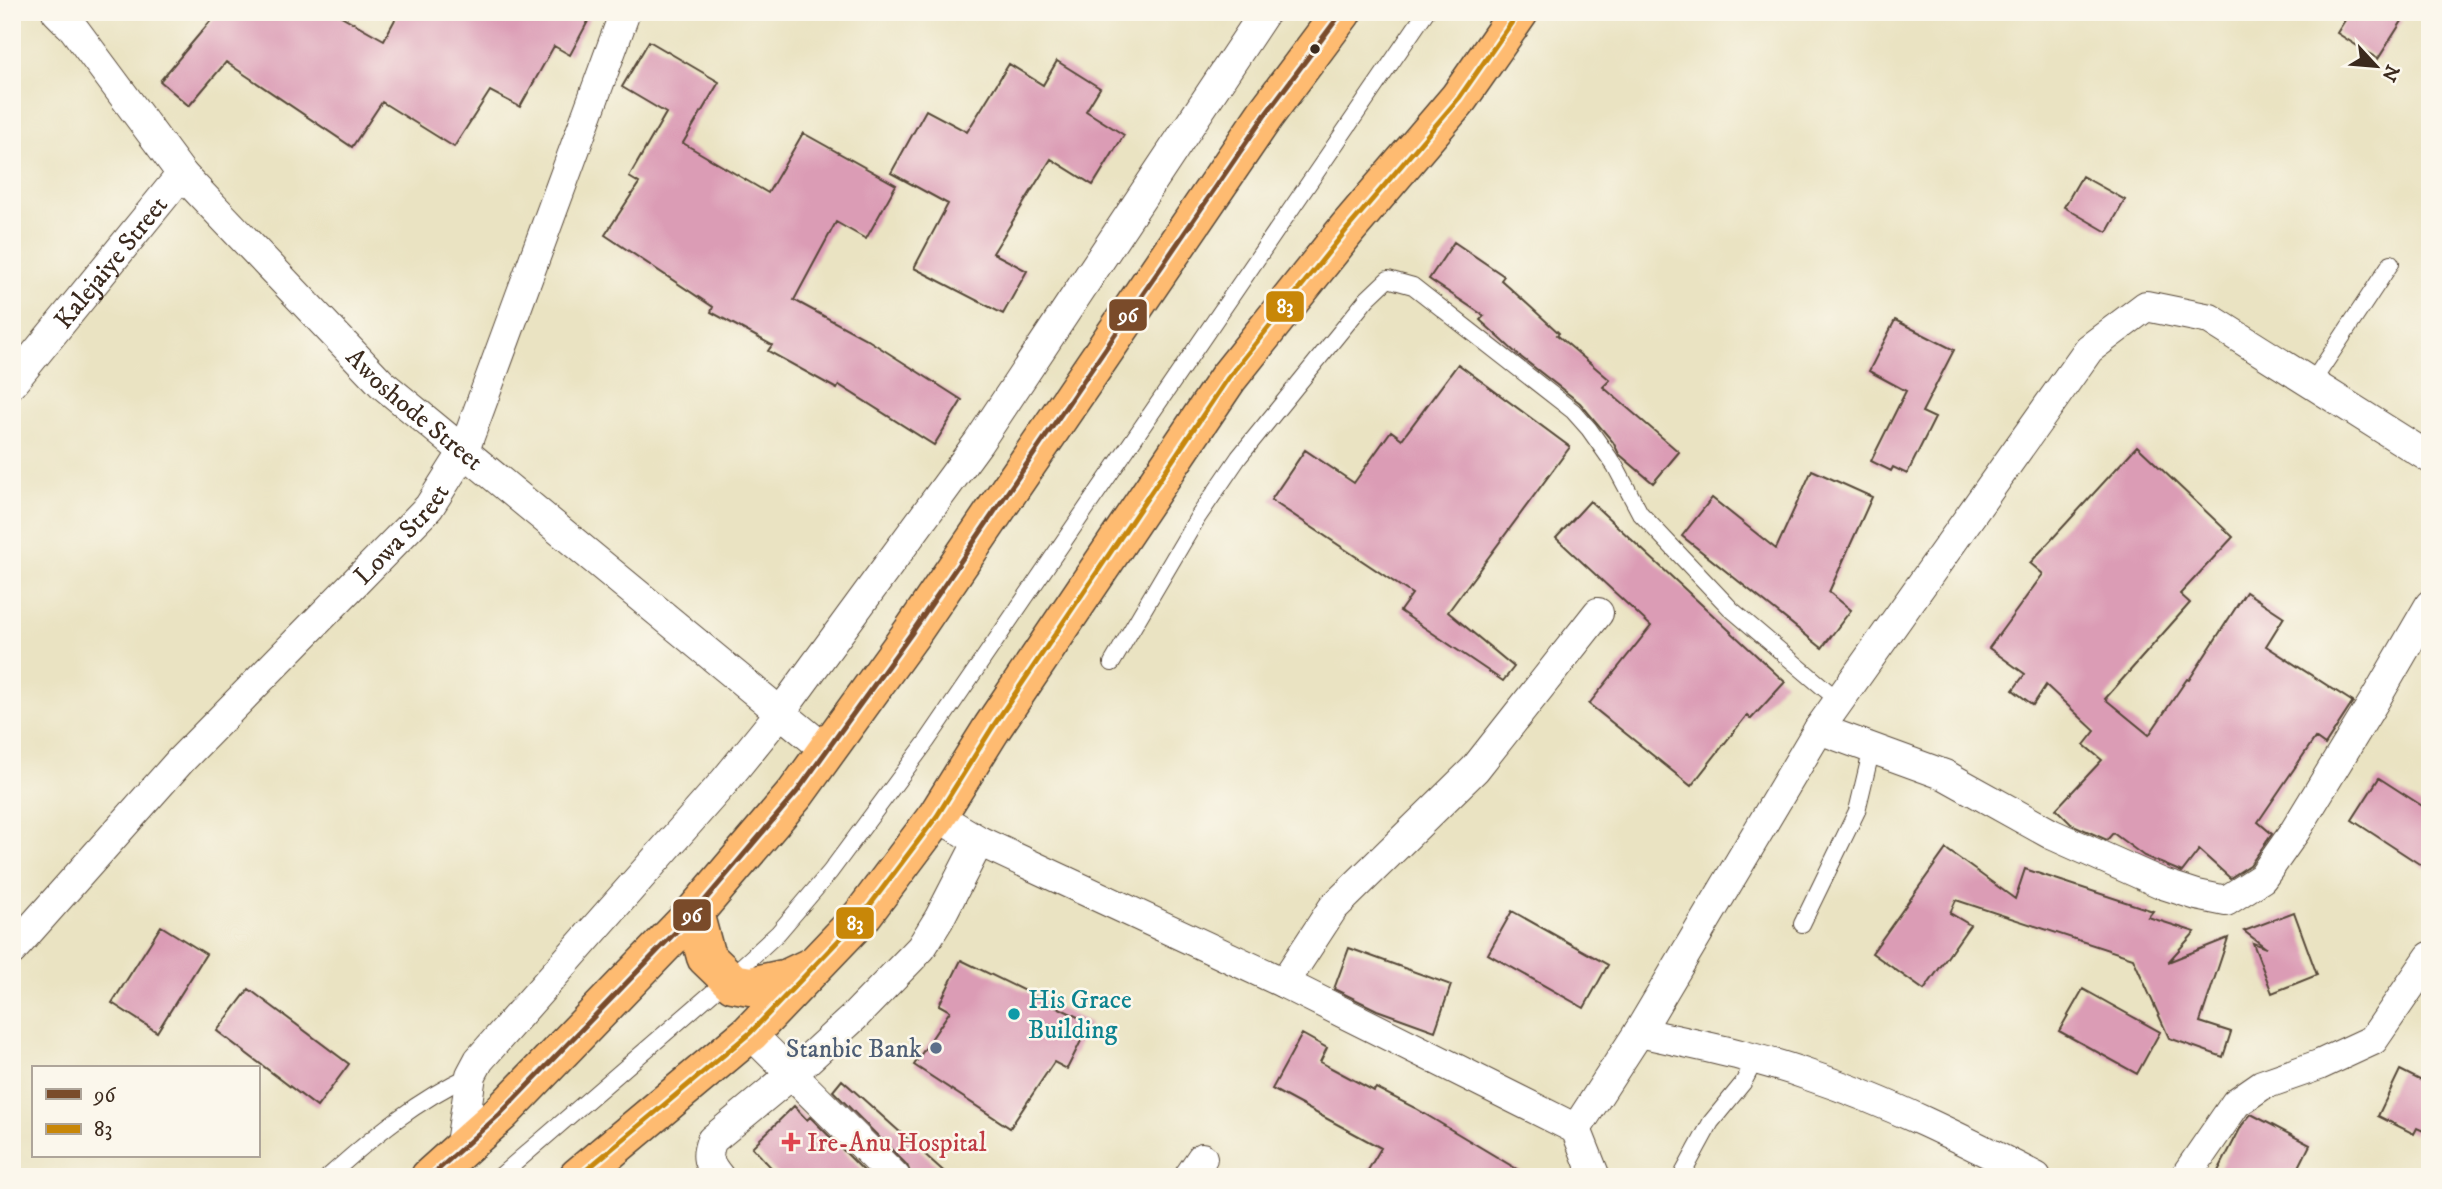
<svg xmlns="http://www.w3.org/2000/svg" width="2442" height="1189" viewBox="0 0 2442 1189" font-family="'IM FELL DW Pica',serif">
<rect width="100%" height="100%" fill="#fbf7ec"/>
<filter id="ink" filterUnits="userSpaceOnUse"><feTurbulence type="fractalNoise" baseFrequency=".0143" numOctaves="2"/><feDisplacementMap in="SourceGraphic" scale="14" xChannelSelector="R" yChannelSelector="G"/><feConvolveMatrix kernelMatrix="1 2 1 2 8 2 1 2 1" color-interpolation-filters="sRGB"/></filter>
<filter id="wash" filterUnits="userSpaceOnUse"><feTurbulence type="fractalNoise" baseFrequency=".00686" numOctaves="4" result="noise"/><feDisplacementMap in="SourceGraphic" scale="28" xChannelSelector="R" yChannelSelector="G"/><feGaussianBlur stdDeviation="1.57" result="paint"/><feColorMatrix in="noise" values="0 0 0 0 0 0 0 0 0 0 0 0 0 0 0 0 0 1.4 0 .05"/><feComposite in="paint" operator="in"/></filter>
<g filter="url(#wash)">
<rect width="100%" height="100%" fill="#eae3c2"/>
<g id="blocks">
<path fill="#db9cb5" d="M218 12H334L384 40 399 12H593L570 55 554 46 520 107 490 91 454 147 382 102 352 147 226 62 189 106 160 81Z
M2350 12H2388L2402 21 2378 59 2337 33Z
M649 41 719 82 683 143 768 193 803 133 896 185 866 239 836 222 794 300 868 340 962 400 934 445 839 385 837 389 768 351 772 345 711 312 713 307 605 235 639 183 629 177 666 113 622 87Z
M1057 61 1100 88 1086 111 1124 135 1093 185 1051 159 993 253 1027 271 1003 314 914 268 948 204 891 173 926 110 967 132 1009 64 1043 85Z
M2082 176 2125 200 2107 232 2064 207Z
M1454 242 1504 276 1501 280 1559 333 1557 335 1610 380 1603 387 1679 452 1653 483 1619 454 1613 442 1580 403 1517 354 1480 320 1484 316 1429 279Z
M1895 320 1954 350 1922 412 1935 418 1907 474 1893 467 1891 471 1871 461 1906 391 1869 371Z
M1458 364 1570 447 1448 612 1514 667 1503 681 1400 611 1412 594 1271 500 1305 450 1354 483 1391 431 1402 439Z
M2137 446 2233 537 2180 594 2190 603 2105 699 2149 735 2187 679 2189 680 2246 592 2284 617 2266 646 2353 702 2325 745 2315 738 2258 822 2272 834 2250 865 2230 878 2199 850 2182 872 2144 856 2113 833 2107 840 2071 824 2056 809 2102 760 2084 745 2095 731 2046 685 2033 705 2013 690 2025 674 1989 648 2043 574 2030 563Z
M1812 470 1872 497 1829 592 1851 610 1822 648 1682 536 1712 498 1776 549Z
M1590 501 1785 682 1751 719 1747 715 1691 786 1589 704 1651 626 1556 538Z
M2379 778 2430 811V871L2352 820Z
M1946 849 2015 899 2025 869 2153 911 2148 917 2195 932 2168 962 2228 938 2200 1022 2231 1032 2223 1057 2169 1038 2133 958 1956 900 1950 913 1970 925 1924 990 1872 953Z
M1512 911 1608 965 1584 1008 1488 954Z
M2294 912 2317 975 2272 993 2253 943 2266 948 2244 931Z
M161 926 206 954 157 1032 112 1003Z
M1349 948 1451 985 1435 1031 1377 1010 1334 989Z
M961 960 1090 1023 1067 1069 1054 1062 1010 1128 914 1065 950 1011 939 1005Z
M249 989 349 1064 317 1107 217 1031Z
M2083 989 2160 1032 2137 1074 2059 1031Z
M1302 1034 1327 1048 1320 1062 1374 1091 1376 1088 1415 1108 1530 1177H1364L1381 1148 1272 1089Z
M2400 1070 2430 1085V1134L2417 1128 2414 1134 2378 1116Z
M842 1080 950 1177H912L907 1165 833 1091Z
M794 1106 807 1120 810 1117 870 1177H780L752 1147Z
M2251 1114 2310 1145 2294 1177H2215L2242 1125Z"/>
</g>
</g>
<g filter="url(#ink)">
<use href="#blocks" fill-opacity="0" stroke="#554637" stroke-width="2"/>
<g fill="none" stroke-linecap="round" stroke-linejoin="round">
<g stroke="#554637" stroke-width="18">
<path id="service" d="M2311 384 2391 263
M1112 663 1198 517 1239 457 1367 299 1388 279 1413 286 1573 411 1589 429 1615 466 1640 513 1731 609 1839 701
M1802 924 1857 811 1872 748
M328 1177C372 1137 417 1100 471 1075
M499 1177 728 979 778 933 830 872 927 741 1426 12
M1681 1177 1711 1122 1743 1083 1756 1058"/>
</g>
<g stroke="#554637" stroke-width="32">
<g id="minor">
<path id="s1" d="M57 12 74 29 182 174 382 384 826 750"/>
<path id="s2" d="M12 383 182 174"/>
<path d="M1819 729 1945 775 2051 834 2163 884 2197 895 2226 901 2262 878 2295 831 2376 698 2430 605"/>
<path d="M937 816 979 841 1284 983 1576 1129 1595 1177"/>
<path id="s3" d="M12 950 180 761 429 507 463 453 625 12"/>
<path d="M1284 983 1333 908 1475 769 1598 613"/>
<path d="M1639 1032C1696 1045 1755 1056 1811 1076 1889 1102 1962 1139 2036 1177"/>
<path d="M750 1033 895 1177"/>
<path d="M1576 1129 1639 1032 1819 729 2089 349 2146 306 2210 319 2430 458"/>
<path d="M460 1151 471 1075 479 1060 724 782 780 713 978 443 1265 12"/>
<path d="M719 1177C708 1163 705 1157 712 1140L792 1074 853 1018 921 948 939 919 979 841"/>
<path d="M1189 1177 1202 1158"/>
<path d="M2185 1177 2236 1103 2262 1085 2319 1065 2373 1040 2430 957"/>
</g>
</g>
<g stroke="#554637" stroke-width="41">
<path id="trunk" d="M694 913 706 957 733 983 750 986 788 978 809 968
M430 1177 500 1114 694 913 796 793 911 634 1265 115 1342 12
M578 1177 750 1033 861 917 937 816 992 728 1228 378 1348 228 1459 98 1519 12"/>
</g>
<use href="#service" stroke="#fff" stroke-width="16"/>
<use href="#minor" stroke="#fff" stroke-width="30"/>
<use href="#trunk" stroke="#febb71" stroke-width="38"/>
<g stroke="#fbf7ec" stroke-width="10">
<path id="bus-1" d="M430 1177 500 1114 694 913 796 793 911 634 1265 115 1342 12"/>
</g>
<g stroke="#fbf7ec" stroke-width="10">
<path id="bus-2" d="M578 1177 750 1033 861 917 937 816 992 728 1228 378 1348 228 1459 98 1519 12"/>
</g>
<use href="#bus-1" stroke="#7a4b2a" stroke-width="5"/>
<use href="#bus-2" stroke="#c88708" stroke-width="5"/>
</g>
</g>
<circle fill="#3b2a1e" stroke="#fbf7ec" stroke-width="2.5" cx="1315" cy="49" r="6"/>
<circle fill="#0f9aa8" stroke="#fbf7ec" stroke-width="2.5" cx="1014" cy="1014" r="7"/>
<circle fill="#5c6f8a" stroke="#fbf7ec" stroke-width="2.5" cx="936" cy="1048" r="7"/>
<path fill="#e0444e" stroke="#fbf7ec" stroke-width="2.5" d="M787.5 1131.5h7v7h7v7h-7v7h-7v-7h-7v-7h7z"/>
<g text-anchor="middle" stroke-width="5" stroke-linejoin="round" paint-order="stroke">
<g font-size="26" fill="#3b2a1e" stroke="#fbf7ec">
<text dy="9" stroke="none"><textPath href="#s2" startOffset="156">Kalejaiye Street</textPath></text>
<text dy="9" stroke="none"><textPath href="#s1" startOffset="536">Awoshode Street</textPath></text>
<text dy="9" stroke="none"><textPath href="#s3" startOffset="570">Lowa Street</textPath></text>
</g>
<g font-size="26" fill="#0d838f" stroke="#fbf7ec" text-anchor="start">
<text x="1028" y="1008">His Grace<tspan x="1028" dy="30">Building</tspan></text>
</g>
<g font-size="26" fill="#4e5e75" stroke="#fbf7ec" text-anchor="end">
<text x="922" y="1057">Stanbic Bank</text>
</g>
<g font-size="26" fill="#be3a42" stroke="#fbf7ec" text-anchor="start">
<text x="807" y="1151">Ire-Anu Hospital</text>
</g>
</g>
<g stroke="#fbf7ec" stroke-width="2.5">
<rect x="1265" y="290" width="40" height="33" rx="7" fill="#c88708"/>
<rect x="1108" y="298" width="40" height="34" rx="7" fill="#7a4b2a"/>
<rect x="672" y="898" width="40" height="34" rx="7" fill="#7a4b2a"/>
<rect x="835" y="906" width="40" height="34" rx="7" fill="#c88708"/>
</g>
<g font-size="19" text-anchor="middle" font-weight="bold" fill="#fff">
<text x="1285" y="313">83</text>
<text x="1128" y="322">96</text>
<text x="692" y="922">96</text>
<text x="855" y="930">83</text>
</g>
<rect width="2442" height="1189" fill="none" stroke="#fbf7ec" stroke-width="42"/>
<rect x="32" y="1066" width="228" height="91" fill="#fbf7ec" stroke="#aea59a" stroke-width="2"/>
<rect x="46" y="1089" width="35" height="10" fill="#7a4b2a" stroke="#aea59a" stroke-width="2"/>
<text x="94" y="1102" font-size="21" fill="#3b2a1e">96</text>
<rect x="46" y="1124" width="35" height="10" fill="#c88708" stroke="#aea59a" stroke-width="2"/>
<text x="94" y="1136" font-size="21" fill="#3b2a1e">83</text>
<g transform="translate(2376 66) rotate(116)" stroke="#fbf7ec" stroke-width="5" paint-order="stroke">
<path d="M0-5L12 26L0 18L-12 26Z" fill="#3b2a1e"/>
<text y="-10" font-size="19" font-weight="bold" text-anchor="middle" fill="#3b2a1e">N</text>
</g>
</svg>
